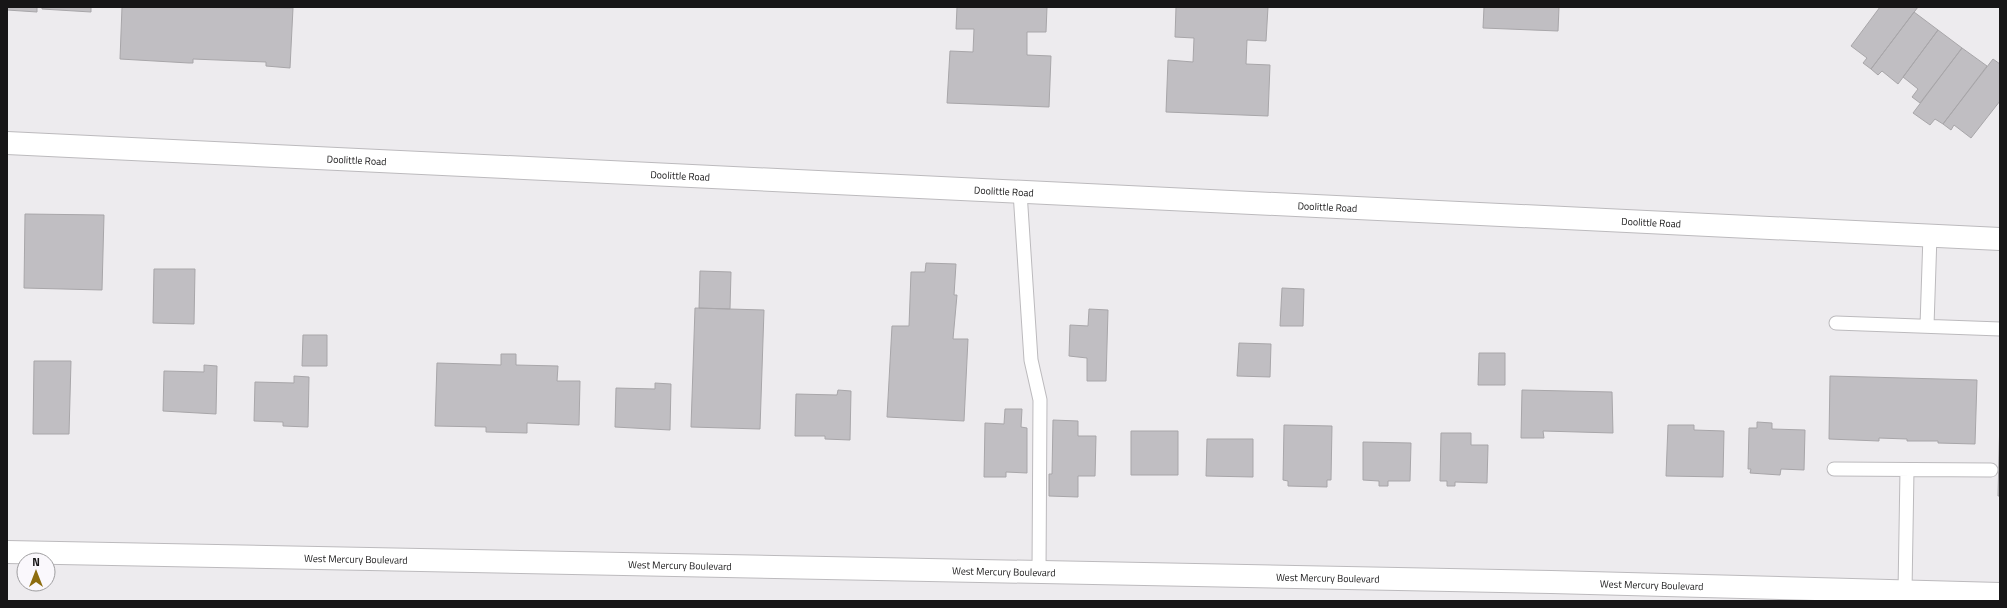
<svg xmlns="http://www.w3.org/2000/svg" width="2007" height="608" viewBox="0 0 2007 608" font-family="'Titillium Web',sans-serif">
<rect width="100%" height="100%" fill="#edebee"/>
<path fill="#c0bec2" stroke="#a8a6a9" d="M7 7H37V12L7 10Z
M42 7H91V12L42 9Z
M122 7 293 8 290 68 266 66V62L193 59V63H189L120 59Z
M957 7H1047L1046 32H1027V55L1051 56 1049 107 947 103 950 51 973 52 974 29H956Z
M1176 7H1268L1266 41 1247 40 1246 64 1270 65 1268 116 1166 112 1168 60 1193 62 1194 38 1175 37Z
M1484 7H1559L1558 31 1483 28Z
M1880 7H1918L1871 69 1863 63 1867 58 1851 46Z
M1914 12 1938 30 1898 84 1882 71 1878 75 1871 69Z
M1938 30 1962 48 1920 103 1912 97 1918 89 1903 77Z
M1962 48 1987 66 1943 124 1935 119 1930 125 1913 113Z
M1993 59 2000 64V101L1971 138 1954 125 1951 130 1943 124Z
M25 214 104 215 102 290 24 288Z
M926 263 956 264 954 295H957L953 339H968L964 421 887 417 892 326H909L911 272H925Z
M154 269H195L194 324 153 323Z
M700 271 731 272 730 309 699 308Z
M1282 288 1304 289 1303 326H1280Z
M695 308 764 310 760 429 691 427Z
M1089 309 1108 310 1106 381H1087V358L1069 356 1070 325 1088 326Z
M303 335H327V366H302Z
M1239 343 1271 344 1270 377 1237 376Z
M1479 353H1505V385H1478Z
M501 354H516V365L558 366 557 381H580L579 425 527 423V433L486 432V427L435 426 437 363 501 365Z
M34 361H71L69 434H33Z
M204 365 217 366 216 414 163 411 164 371 204 372Z
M294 376 309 377 308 427 283 426V422L254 421 255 382 294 383Z
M1830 376 1977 380 1975 444 1938 443V441H1907V439L1879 438V441L1829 439Z
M655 383 671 384 670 430 615 427 616 388 655 389Z
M838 390 851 391 850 440 825 439V436H795L796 394 837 395Z
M1522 390 1612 392 1613 433 1543 431 1544 438H1521Z
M1005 409H1022L1021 427 1027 428V473L1006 472V477H984L985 423 1004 424Z
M2000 415V496H1998Z
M1053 420 1078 421V436H1096L1095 476H1078V497L1049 496V474H1052Z
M1757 422 1772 423V429L1805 430 1804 470 1781 469 1780 475 1750 473 1751 469H1748L1749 428H1757Z
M1284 425 1332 426 1331 480H1327V487L1288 486V481L1283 480Z
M1668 425H1694V430L1724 431 1723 477 1666 476Z
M1131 431H1178V475H1131Z
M1441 433H1471V445H1488L1487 483 1455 482V486H1447V481H1440Z
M1207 439H1253V477L1206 476Z
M1363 442 1411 443 1410 481H1388V486H1379V481L1363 480Z"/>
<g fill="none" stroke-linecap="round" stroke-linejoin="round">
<g stroke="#bcbabd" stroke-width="15">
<path id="service" d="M1020 192 1031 360 1040 400 1039 572
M1836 323 2000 329
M1927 326 1930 235
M1834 469 1991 470
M1905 592 1907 470"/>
</g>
<g stroke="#bcbabd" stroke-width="24">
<g id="minor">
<path id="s1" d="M7 143 2000 239"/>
</g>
</g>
<g stroke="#bcbabd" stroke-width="24">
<g id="primary">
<path id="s2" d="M7 552 1551 582 2000 594"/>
</g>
</g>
<use href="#service" stroke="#fff" stroke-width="13"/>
<use href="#minor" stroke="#fff" stroke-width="22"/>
<use href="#primary" stroke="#fff" stroke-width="22"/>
</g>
<g text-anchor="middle" stroke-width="3" stroke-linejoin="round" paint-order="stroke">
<g font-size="10" fill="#171617" stroke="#faf8fc">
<text dy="4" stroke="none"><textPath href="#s1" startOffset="350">Doolittle Road</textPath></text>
<text dy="4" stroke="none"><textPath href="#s1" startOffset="674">Doolittle Road</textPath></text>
<text dy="4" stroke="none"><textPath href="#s1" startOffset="998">Doolittle Road</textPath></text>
<text dy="4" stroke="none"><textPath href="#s1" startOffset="1322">Doolittle Road</textPath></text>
<text dy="4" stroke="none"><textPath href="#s1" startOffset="1646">Doolittle Road</textPath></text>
<text dy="4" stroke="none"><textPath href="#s2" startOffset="349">West Mercury Boulevard</textPath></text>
<text dy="4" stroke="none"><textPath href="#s2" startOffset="673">West Mercury Boulevard</textPath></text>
<text dy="4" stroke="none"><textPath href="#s2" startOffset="997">West Mercury Boulevard</textPath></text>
<text dy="4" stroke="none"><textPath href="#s2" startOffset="1321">West Mercury Boulevard</textPath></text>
<text dy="4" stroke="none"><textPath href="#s2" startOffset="1645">West Mercury Boulevard</textPath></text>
</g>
</g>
<rect width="2007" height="608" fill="none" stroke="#171617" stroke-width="16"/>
<g transform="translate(36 572)"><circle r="19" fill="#faf8fc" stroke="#9f9ea0"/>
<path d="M0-3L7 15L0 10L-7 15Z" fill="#8d6d0f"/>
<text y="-6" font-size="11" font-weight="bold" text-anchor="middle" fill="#171617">N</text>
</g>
</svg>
